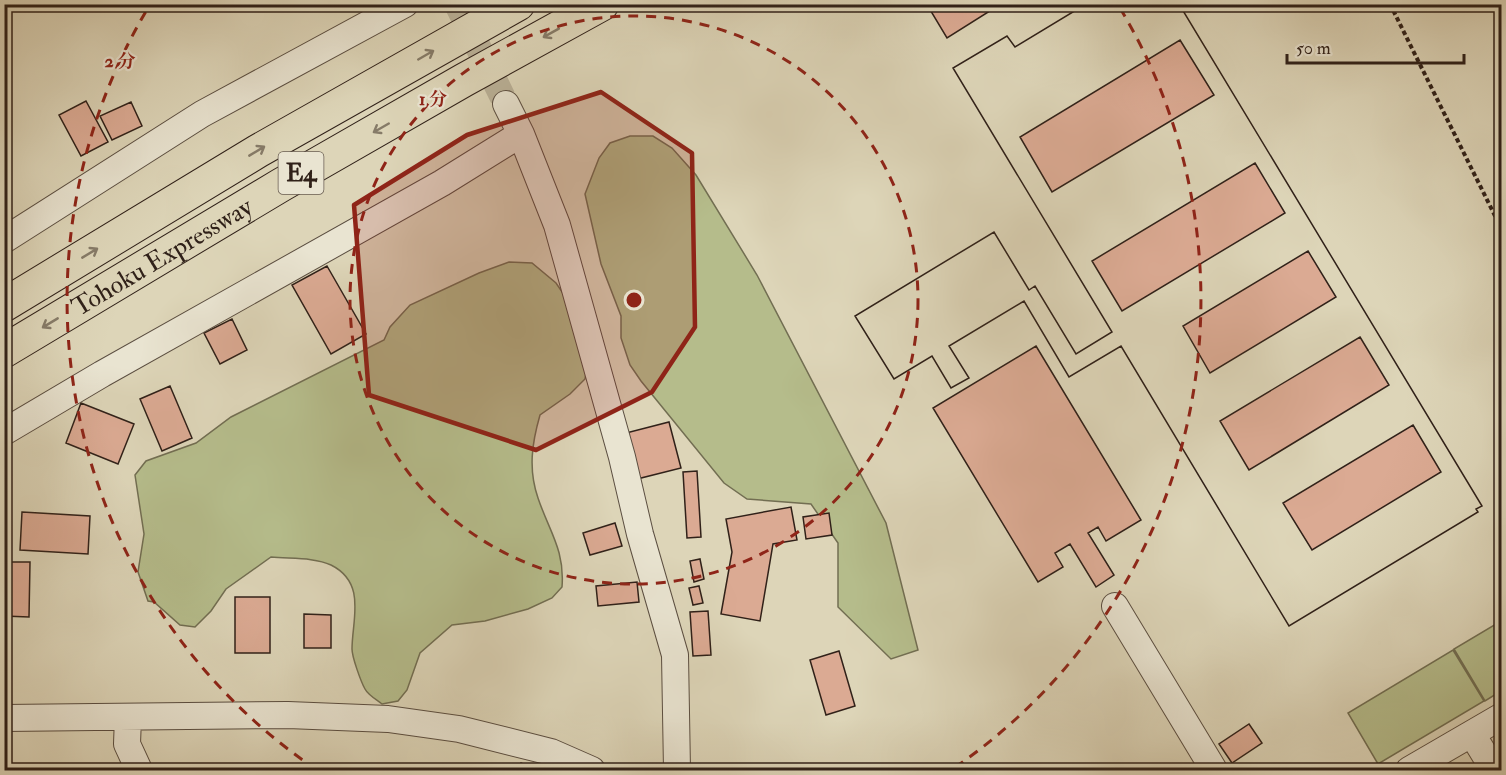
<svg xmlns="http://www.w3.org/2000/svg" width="1506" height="775" viewBox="0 0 1506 775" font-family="'IM FELL Double Pica','Noto Serif JP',serif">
<rect width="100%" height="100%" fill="#ddd5b8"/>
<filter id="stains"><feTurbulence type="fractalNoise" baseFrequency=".00333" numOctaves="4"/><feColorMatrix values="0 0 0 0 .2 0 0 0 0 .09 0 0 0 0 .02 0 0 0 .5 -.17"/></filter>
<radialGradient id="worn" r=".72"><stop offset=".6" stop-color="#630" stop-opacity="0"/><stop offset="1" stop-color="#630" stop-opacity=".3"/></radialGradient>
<path fill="#b5bc8b" stroke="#726e52" stroke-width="1.5" d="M630 136H653L672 148 696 175 757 275 886 523 918 650 891 659 838 607V543L811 504 747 499 724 483 641 381 630 365 621 338V316L601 264 585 194 599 158 610 143Z
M509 262 532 263 556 283 571 305 587 367 585 379 570 394 540 415C532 443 528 469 538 498 549 531 565 550 562 587L552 598 528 609 485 621 452 625 420 653 407 690 398 701 382 704C377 700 368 695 365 689 361 682 352 657 352 649 352 620 367 583 331 565 314 557 290 559 271 557L226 589 211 611 195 627 180 625 154 602 148 601 138 572 144 534 135 475 146 461 196 443 231 417 384 340 390 327 410 305 479 273Z
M1501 621V691L1485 701 1454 649Z
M1453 650 1484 701 1378 764 1348 713Z"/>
<path fill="#dbaa93" stroke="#302119" stroke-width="1.5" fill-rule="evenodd" d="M935 4H1001L947 38 929 8Z
M1086 4H1179L1482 506 1476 509 1478 512 1289 626 1121 346 1069 377 1024 301 949 346 969 378 951 388 932 356 894 379 855 316 994 232 1029 290 1035 286 1076 354 1112 332 953 68 1007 36 1015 47ZM1180 40 1214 95 1052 192 1020 137ZM1255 163 1285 213 1122 311 1092 261ZM1308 251 1336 297 1210 373 1183 326ZM1360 337 1389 385 1249 470 1220 421ZM1413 425 1441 472 1312 550 1283 503Z
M1086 4H1179L1482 506 1476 509 1478 512 1289 626 1121 346 1069 377 1024 301 949 346 969 378 951 388 932 356 894 379 855 316 994 232 1029 290 1035 286 1076 354 1112 332 953 68 1007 36 1015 47Z
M86 101 108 142 81 156 59 115Z
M131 102 142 126 112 140 100 116Z
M327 266 366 334 331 354 292 285Z
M232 319 247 350 220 364 204 333Z
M1036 346 1141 520 1106 541 1098 527 1088 533 1114 575 1096 587 1070 544 1055 553 1063 567 1038 582 933 408Z
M170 386 192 438 162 451 140 399Z
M81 403 134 424 118 464 66 443Z
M669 422 681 468 637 479 626 433Z
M697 471 701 537 687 538 683 472Z
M791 507 797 540 773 544 760 621 721 614 732 552 726 519Z
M22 512 90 516 88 554 20 550Z
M829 513 832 535 806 539 803 517Z
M615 523 622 546 590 555 583 533Z
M700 559 704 579 694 582 690 561Z
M4 562H30L29 617 4 616Z
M637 582 639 602 598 606 596 586Z
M699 586 703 603 693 605 689 588Z
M235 597H270V653H235Z
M708 611 711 655 693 656 690 612Z
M304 614 331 615V648H304Z
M839 651 855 706 826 715 810 660Z
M1249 724 1262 743 1232 763 1219 744Z
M4 739H9L11 770H4Z
M521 763 537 770H518Z"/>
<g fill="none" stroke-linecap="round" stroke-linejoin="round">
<path stroke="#bab198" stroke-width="26" stroke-dasharray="26 13" stroke-linecap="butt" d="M457 4 506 104"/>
<g stroke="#5b4e41" stroke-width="28">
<path id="minor" d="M506 104 521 134 557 225 622 457 640 534 675 655 677 770
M4 240 202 114 405 4
M4 432 102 374 442 183 521 134
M1115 606 1214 770
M128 717 127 744 139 770
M4 718 288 715 388 719 459 729 551 752 592 770
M1472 734 1494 770
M1409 770 1502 716"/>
</g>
<g stroke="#302119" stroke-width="35">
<g id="highway">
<path d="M4 305 258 151 518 4"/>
<path id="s1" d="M4 351 281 185 464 80 602 4"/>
</g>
</g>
<path stroke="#302119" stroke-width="4" stroke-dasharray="4.5 3" stroke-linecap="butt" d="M1390 4 1502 230"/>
<use href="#minor" stroke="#e9e4d1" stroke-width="26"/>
<use href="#highway" stroke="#ddd5b8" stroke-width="33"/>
</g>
<defs><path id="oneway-shaft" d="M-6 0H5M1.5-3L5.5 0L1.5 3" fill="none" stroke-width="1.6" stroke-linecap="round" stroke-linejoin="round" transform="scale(1.5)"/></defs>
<g stroke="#867b68">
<use href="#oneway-shaft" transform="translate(551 33) rotate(151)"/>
<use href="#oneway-shaft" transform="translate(426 55) rotate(-30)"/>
<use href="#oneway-shaft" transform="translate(381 128) rotate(150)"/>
<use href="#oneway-shaft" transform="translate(257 151) rotate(-31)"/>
<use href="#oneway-shaft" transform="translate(90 253) rotate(-31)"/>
<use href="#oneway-shaft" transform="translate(50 323) rotate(149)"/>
</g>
<path fill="#8f2418" fill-opacity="0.2" stroke="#8f2418" stroke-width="4.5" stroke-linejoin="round" d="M601 92 692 153 695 327 652 392 536 450 369 395 354 205 467 135Z"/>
<g fill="none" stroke="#8f2418" stroke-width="3" stroke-dasharray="10 8">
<circle cx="634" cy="300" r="284"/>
<path d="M317 770A567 567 0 0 1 148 8M1120 8A567 567 0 0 1 951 770"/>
</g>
<g text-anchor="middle" stroke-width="4.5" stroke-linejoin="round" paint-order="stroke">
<rect fill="#e9e4d1" stroke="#685c50" stroke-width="1.5" x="278.5" y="152" width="45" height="42" rx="4.5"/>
<g font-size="24" font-weight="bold" fill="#302119">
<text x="301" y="181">E4</text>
</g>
<g font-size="26" fill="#302119" stroke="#e9e4d1">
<text dy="9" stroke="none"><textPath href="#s1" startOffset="184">Tohoku Expressway</textPath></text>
</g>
</g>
<circle cx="634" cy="300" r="9" fill="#8f2418" stroke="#e9e4d1" stroke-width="3"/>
<g font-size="18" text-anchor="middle" font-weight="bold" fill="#8f2418" stroke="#e9e4d1" stroke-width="4.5" stroke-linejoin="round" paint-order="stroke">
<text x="120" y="67">2 分</text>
<text x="433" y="105">1 分</text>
</g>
<rect width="1506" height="775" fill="none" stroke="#ddd5b8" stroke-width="24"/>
<rect x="6" y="6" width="1494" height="763" fill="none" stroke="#302119" stroke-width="3"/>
<rect x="12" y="12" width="1482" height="751" fill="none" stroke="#302119" stroke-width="1.5"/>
<path d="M1287 54v9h177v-9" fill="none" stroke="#302119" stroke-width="3"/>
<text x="1296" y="54" font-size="18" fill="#302119" stroke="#e9e4d1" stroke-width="4.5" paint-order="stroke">50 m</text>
<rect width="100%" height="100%" filter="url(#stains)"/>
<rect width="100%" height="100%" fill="url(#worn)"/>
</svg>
